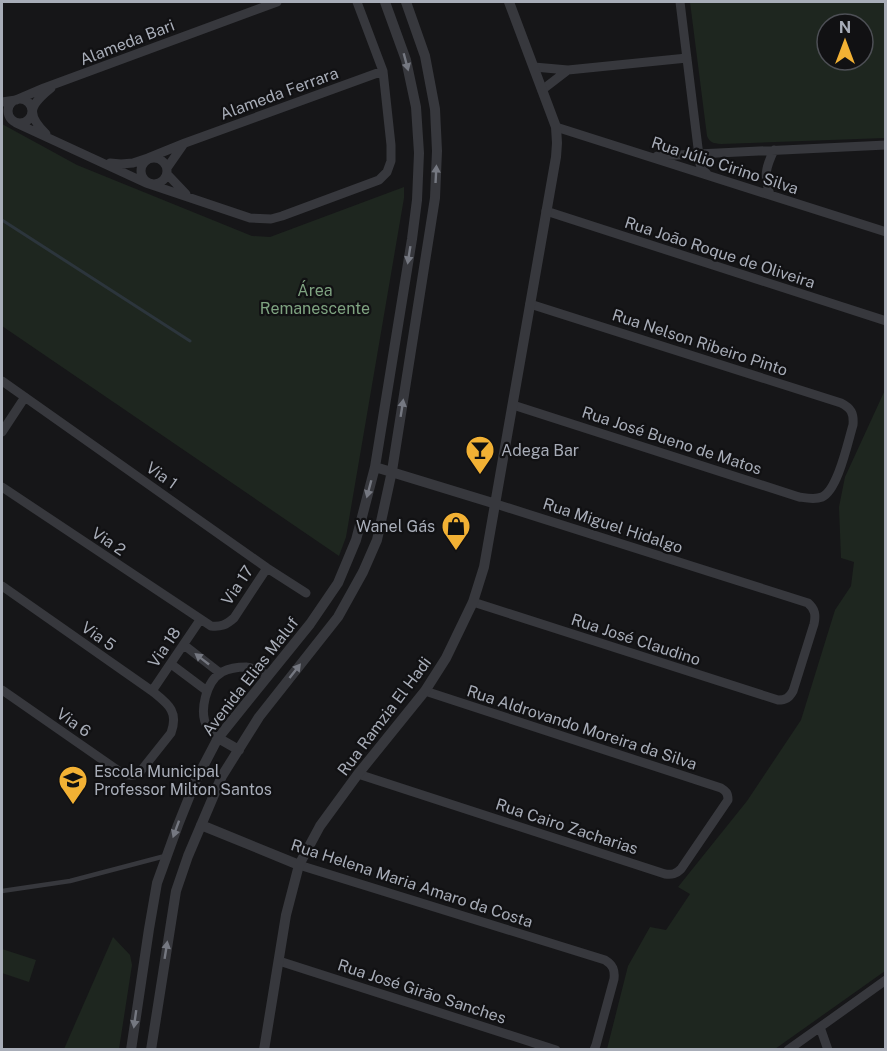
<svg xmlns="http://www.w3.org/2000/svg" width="887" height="1051" viewBox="0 0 887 1051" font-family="'Public Sans',sans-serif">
<rect width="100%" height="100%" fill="#161618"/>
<path fill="#1e261f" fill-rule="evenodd" d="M690 2H885V138L721 144C713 143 710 143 707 136ZM827 24H863V60H827Z
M2 124 77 165 252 236 270 237 404 187V198L346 537 339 556 2 326Z
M885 390V971L775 1049H607L628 966 650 927 666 930 690 894 678 887 747 801 801 720 835 610 851 586 854 562 841 558 839 507 845 477Z
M113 937 130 955 132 965 119 1049H64Z
M2 949 36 960 29 982 2 973Z"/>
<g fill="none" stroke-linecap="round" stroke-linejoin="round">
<path stroke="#2c353c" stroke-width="3" d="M2 220 190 341"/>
<path stroke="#37383d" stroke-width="4.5" d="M2 891 70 881 165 856"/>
<path stroke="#37383d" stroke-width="9" d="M680 2 700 164 702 169 707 174
M534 67 568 70 542 90
M568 70 687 58
M8 111a12 12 0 1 1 24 0a12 12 0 1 1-24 0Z
M2 102 16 100 44 88 277 2
M16 123 146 183 250 218 271 219 282 216 379 180 387 172 391 161V145L383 71 357 2
M556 127 886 232
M46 134C25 113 30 105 51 88
M657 156 886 145
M141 171a13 13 0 1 1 26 0a13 13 0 1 1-26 0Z
M110 163 121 164 133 163 148 158 185 143 383 71
M167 168 183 145
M167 174 186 194
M770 195C764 175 765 169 774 150
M546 211 886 321
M2 381 267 568 306 593
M513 405 799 497C806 498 815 500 822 497 838 490 848 441 853 425 854 413 851 408 841 403L530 304
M2 432 25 397
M2 487 211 626C221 627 226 625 234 618L267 568
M2 586 152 691C168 704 179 711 171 733L140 772C134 776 130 776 123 774L2 690
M473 602 778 700C786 700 789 698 793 691L814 624C816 615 815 609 808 603L496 504
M184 645 220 673
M171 664 207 691
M152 691 200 620
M218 738C215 735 210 732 208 728 198 713 206 681 222 672 228 669 238 667 246 667 254 668 261 672 268 675
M358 774 665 874C672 875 676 874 681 869L728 800C728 793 726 791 721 788L425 691
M299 865 605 960C613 965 615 970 614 979L596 1045 594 1050
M279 961 556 1050
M820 1027 828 1050
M788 1050 886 980"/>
<path stroke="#37383d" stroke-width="10" d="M375 467 496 504
M218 738 239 750
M201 825 299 865
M131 1050 149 929 157 883 178 825 196 780 218 738 310 624 338 583 356 540 375 467 412 239 417 200 419 153 416 107 406 60 385 2
M151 1050 176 891 188 856 222 776 259 717 338 617 363 572 377 540 392 471 435 198 437 151 435 109 425 56 406 2
M264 1050 286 915 299 865 320 826 358 774 425 691 446 658 473 602 484 567 556 157 557 143 556 127 509 2"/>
</g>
<defs><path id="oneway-solid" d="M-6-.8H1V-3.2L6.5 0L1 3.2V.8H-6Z" transform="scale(1.5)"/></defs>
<g fill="#757881">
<use href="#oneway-solid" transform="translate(406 62) rotate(75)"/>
<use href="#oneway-solid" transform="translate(436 174) rotate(-87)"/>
<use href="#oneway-solid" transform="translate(409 255) rotate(99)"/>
<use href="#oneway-solid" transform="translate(402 408) rotate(-81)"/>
<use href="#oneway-solid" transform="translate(369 489) rotate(105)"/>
<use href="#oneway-solid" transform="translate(202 659) rotate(-142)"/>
<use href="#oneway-solid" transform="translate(295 671) rotate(-52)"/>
<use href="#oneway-solid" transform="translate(176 829) rotate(110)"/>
<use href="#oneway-solid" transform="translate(166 950) rotate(-81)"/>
<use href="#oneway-solid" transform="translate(135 1019) rotate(98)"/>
</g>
<defs>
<g id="bar-pin" transform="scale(1.5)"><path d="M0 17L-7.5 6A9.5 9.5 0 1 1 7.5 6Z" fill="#f2b134" stroke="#111113"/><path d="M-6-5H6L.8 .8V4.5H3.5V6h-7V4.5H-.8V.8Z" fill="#111"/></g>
<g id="shop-pin" transform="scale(1.5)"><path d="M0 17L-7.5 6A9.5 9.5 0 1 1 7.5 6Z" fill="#f2b134" stroke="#111113"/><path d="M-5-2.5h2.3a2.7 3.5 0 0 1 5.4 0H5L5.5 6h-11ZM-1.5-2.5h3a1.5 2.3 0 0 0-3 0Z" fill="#111"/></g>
<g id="school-pin" transform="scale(1.5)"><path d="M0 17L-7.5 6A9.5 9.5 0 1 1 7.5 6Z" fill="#f2b134" stroke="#111113"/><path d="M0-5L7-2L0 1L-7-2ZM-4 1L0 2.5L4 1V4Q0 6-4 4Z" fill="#111"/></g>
</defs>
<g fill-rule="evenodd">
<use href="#bar-pin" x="480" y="450"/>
<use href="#shop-pin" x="456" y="526"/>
<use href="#school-pin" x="73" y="780"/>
</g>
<g text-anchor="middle" stroke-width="4.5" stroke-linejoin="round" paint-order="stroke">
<g font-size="16" fill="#a8adb8" stroke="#111113">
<text transform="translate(127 42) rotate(-21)" y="6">Alameda Bari</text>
<text transform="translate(279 93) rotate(-20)" y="6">Alameda Ferrara</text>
<text transform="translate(725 165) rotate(18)" y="6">Rua Júlio Cirino Silva</text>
<text transform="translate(720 252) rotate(18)" y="6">Rua João Roque de Oliveira</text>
<text transform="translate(700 342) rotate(18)" y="6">Rua Nelson Ribeiro Pinto</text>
<text transform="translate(672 440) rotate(18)" y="6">Rua José Bueno de Matos</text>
<text transform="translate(162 475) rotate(35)" y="6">Via 1</text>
<text transform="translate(613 525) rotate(18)" y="6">Rua Miguel Hidalgo</text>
<text transform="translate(109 541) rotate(34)" y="6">Via 2</text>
<text transform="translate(237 585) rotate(-56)" y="6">Via 17</text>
<text transform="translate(99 636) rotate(35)" y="6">Via 5</text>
<text transform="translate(636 639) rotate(18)" y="6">Rua José Claudino</text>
<text transform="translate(164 647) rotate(-56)" y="6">Via 18</text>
<text transform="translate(250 676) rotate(-52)" y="6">Avenida Elias Maluf</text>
<text transform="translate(384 716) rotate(-53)" y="6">Rua Ramzia El Hadi</text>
<text transform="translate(74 722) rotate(35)" y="6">Via 6</text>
<text transform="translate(582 727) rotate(18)" y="6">Rua Aldrovando Moreira da Silva</text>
<text transform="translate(567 826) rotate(18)" y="6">Rua Cairo Zacharias</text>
<text transform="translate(412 883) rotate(18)" y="6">Rua Helena Maria Amaro da Costa</text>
<text transform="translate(422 991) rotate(18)" y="6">Rua José Girão Sanches</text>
</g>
<g font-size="16" fill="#7fa381" stroke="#111113">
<text x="315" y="296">Área<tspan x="315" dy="18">Remanescente</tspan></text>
</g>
<g font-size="16" fill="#a8adb8" stroke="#111113" text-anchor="start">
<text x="501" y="456">Adega Bar</text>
<text x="435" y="532" text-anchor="end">Wanel Gás</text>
<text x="94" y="777">Escola Municipal<tspan x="94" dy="18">Professor Milton Santos</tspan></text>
</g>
</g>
<rect width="887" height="1051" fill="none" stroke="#a8adb8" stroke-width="6"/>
<g transform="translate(845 42)"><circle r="28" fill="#111113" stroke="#4d4f55" stroke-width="1.5"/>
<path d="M0-4.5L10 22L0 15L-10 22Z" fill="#f2b134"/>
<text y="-9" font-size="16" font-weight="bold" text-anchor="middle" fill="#a8adb8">N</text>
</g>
</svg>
